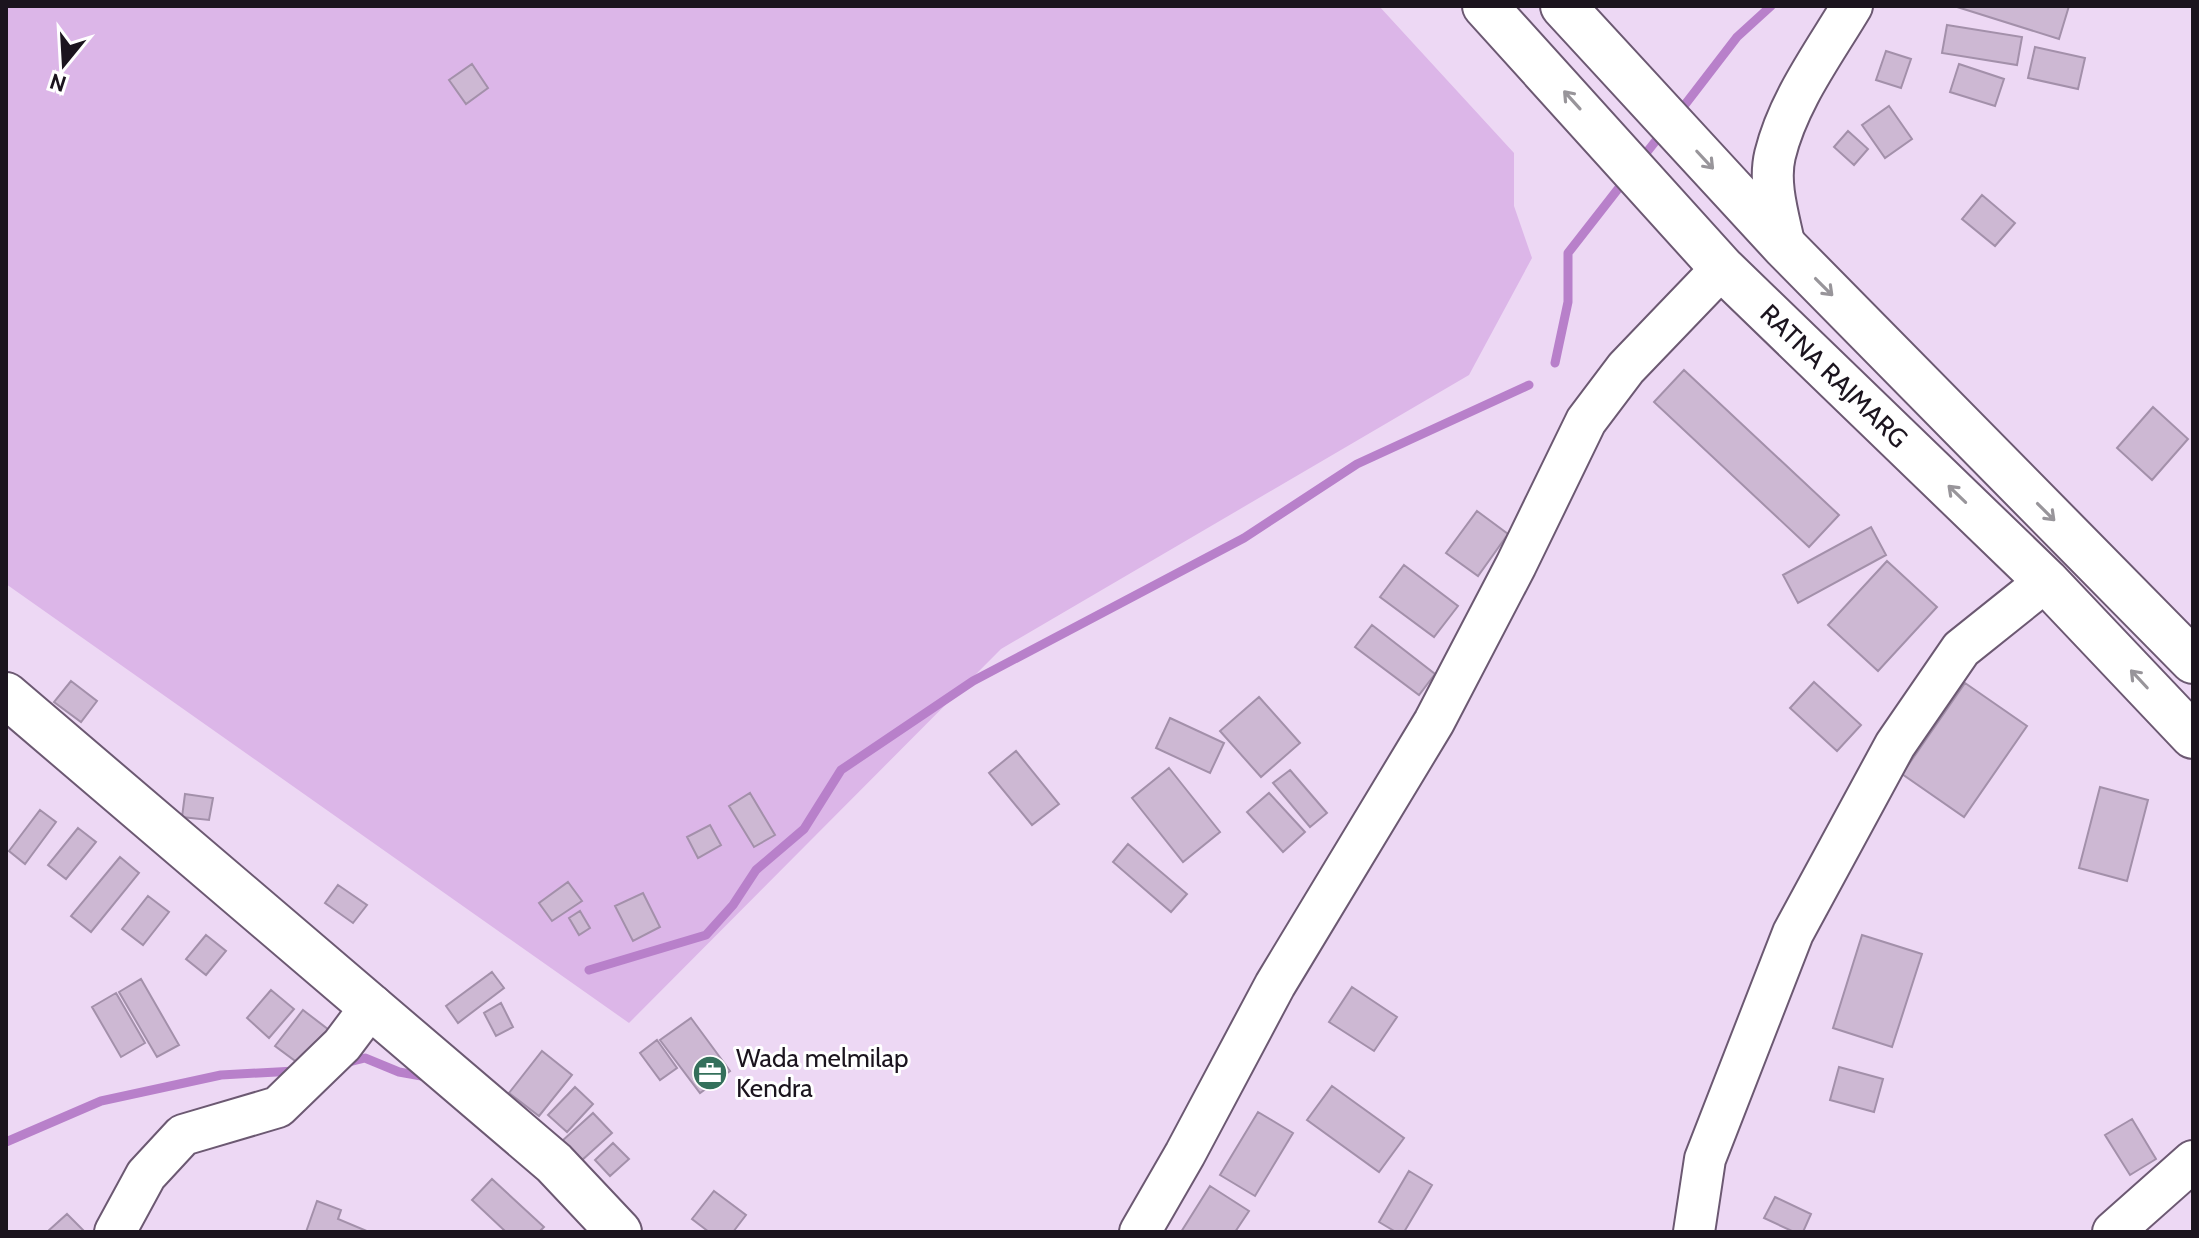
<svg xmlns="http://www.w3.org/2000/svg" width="2199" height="1238" viewBox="0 0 2199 1238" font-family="Cabin,sans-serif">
<rect width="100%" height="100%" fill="#edd8f4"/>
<path fill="#dcb6e8" d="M6 6H1379L1514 153V206L1532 258 1469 375 1001 649 629 1023 6 584Z"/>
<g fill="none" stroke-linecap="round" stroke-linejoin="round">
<path stroke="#b880ca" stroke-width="9" d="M1677 115 1737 37 1771 6
M1639 162 1662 133
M1555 363 1568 302V253L1625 180
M589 970 706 935 733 905 756 870 804 829 841 770 973 681 1244 538 1357 464 1529 385
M345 1063 365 1058 399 1072 427 1077
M6 1142 101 1101 221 1075 295 1071"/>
</g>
<path fill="#cdb8d3" stroke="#a390aa" stroke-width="2" d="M1954 6H2069L2059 39Z
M1947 25 2022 37 2017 65 1942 53Z
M2035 47 2085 58 2078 89 2028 78Z
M1886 51 1911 59 1901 88 1876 80Z
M472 64 488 88 466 104 449 80Z
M1959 64 2004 79 1995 106 1950 92Z
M1889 106 1912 139 1885 158 1862 125Z
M1848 131 1868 149 1854 165 1834 147Z
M1982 195 2015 223 1995 246 1962 219Z
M1684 370 1839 515 1809 547 1654 402Z
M2153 407 2188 439 2152 480 2117 448Z
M1477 511 1508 534 1478 576 1446 553Z
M1871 527 1886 555 1798 603 1783 575Z
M1887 561 1937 607 1878 671 1828 625Z
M1404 565 1458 606 1434 637 1380 597Z
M1372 625 1435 674 1419 695 1355 647Z
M71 681 97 701 81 722 54 702Z
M1814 682 1861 725 1837 751 1790 708Z
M1965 683 2027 726 1964 817 1902 774Z
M1259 697 1300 743 1261 777 1220 731Z
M1170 718 1224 743 1210 773 1156 748Z
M1016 751 1059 804 1032 825 989 773Z
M1169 768 1220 832 1183 862 1132 798Z
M1290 770 1327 813 1310 827 1273 783Z
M2100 787 2148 800 2127 881 2079 868Z
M750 793 775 835 754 847 729 806Z
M1269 793 1305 832 1283 852 1247 812Z
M185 794 213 798 209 820 182 817Z
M40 810 56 822 25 864 9 851Z
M710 825 721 845 698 858 687 837Z
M78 828 96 842 66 879 48 865Z
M1128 844 1187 894 1171 912 1113 862Z
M120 857 139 873 91 932 71 916Z
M568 882 582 901 552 921 539 903Z
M338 885 367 905 353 923 325 903Z
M643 893 660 927 633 941 615 906Z
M148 896 169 912 143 945 122 929Z
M580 911 590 928 579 935 569 918Z
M206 935 226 951 206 975 186 959Z
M1862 935 1922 954 1892 1047 1833 1028Z
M492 972 504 988 458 1023 446 1006Z
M141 979 179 1045 157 1057 119 992Z
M1352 987 1397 1017 1374 1051 1329 1022Z
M271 990 294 1009 269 1038 247 1018Z
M116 993 145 1043 121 1057 92 1007Z
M501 1003 513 1027 496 1036 484 1013Z
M303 1010 329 1030 302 1066 275 1046Z
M691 1018 730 1071 700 1093 660 1040Z
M657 1040 677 1068 660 1080 640 1053Z
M542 1051 572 1075 539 1116 509 1093Z
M1839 1067 1883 1079 1874 1112 1830 1100Z
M1332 1086 1404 1138 1379 1172 1307 1120Z
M575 1087 593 1104 567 1132 548 1115Z
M1258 1112 1293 1133 1255 1196 1220 1175Z
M593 1113 612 1133 581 1161 562 1141Z
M2132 1119 2156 1159 2130 1175 2105 1135Z
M613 1143 629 1159 610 1176 595 1160Z
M1409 1171 1432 1185 1404 1232H1396L1379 1222Z
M492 1179 544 1227 539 1232H506L472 1200Z
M1210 1186 1249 1211 1235 1232H1181Z
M714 1191 746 1215 733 1232H709L692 1219Z
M1775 1197 1811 1214 1803 1232H1794L1764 1218Z
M317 1201 341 1210 338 1219 369 1232H306Z
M67 1214 85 1232H47Z"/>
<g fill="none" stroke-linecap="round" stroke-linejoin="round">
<g stroke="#6c5972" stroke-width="44">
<path id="minor" d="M1785 247C1779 218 1768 184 1775 155 1788 101 1824 53 1852 6
M115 1232 146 1175 183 1135 278 1107 342 1045 372 1005
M1140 1232 1185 1154 1275 985 1434 722 1516 565 1586 421 1626 368 1722 268
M1694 1232 1705 1159 1793 933 1895 745 1961 649 2046 581
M2113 1232 2193 1161"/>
</g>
<g stroke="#6c5972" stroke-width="48">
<path id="major" d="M1485 6 1722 268 2046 581 2193 736
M1563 6 1785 247 2193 661
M6 695 554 1163 619 1232"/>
</g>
<use href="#minor" stroke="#fff" stroke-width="40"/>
<use href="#major" stroke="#fff" stroke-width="44"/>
</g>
<defs><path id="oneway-shaft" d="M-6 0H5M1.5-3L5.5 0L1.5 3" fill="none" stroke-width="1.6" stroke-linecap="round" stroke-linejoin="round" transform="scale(2)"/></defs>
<g stroke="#98959a">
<use href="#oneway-shaft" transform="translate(1572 100) rotate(-132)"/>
<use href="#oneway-shaft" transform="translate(1705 160) rotate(47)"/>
<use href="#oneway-shaft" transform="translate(1824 287) rotate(45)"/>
<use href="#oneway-shaft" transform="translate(1957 494) rotate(-136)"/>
<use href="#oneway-shaft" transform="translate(2046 512) rotate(45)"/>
<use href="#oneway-shaft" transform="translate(2139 679) rotate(-133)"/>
</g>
<defs>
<g id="office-disc" transform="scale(1.8)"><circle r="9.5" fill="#34705b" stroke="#fff"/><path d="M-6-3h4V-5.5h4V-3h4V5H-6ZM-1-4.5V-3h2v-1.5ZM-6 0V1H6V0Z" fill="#fff"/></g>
</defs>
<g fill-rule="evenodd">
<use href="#office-disc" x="710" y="1073"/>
</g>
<g text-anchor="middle" stroke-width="6" stroke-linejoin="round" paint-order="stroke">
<g font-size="26" fill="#1b141e" stroke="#fff">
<text transform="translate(1834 376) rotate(44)" y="9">RATNA RAJMARG</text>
</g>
<g font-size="26" fill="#1b141e" stroke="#fff" text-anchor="start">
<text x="736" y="1067">Wada melmilap<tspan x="736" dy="30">Kendra</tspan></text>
</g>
</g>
<rect width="2199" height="1238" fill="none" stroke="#1b141e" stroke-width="16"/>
<g transform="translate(64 64) rotate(198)" stroke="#ffffff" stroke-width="6" paint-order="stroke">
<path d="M0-6L14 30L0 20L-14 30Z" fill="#1b141e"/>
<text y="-12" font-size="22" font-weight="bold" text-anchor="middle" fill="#1b141e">N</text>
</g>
</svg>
